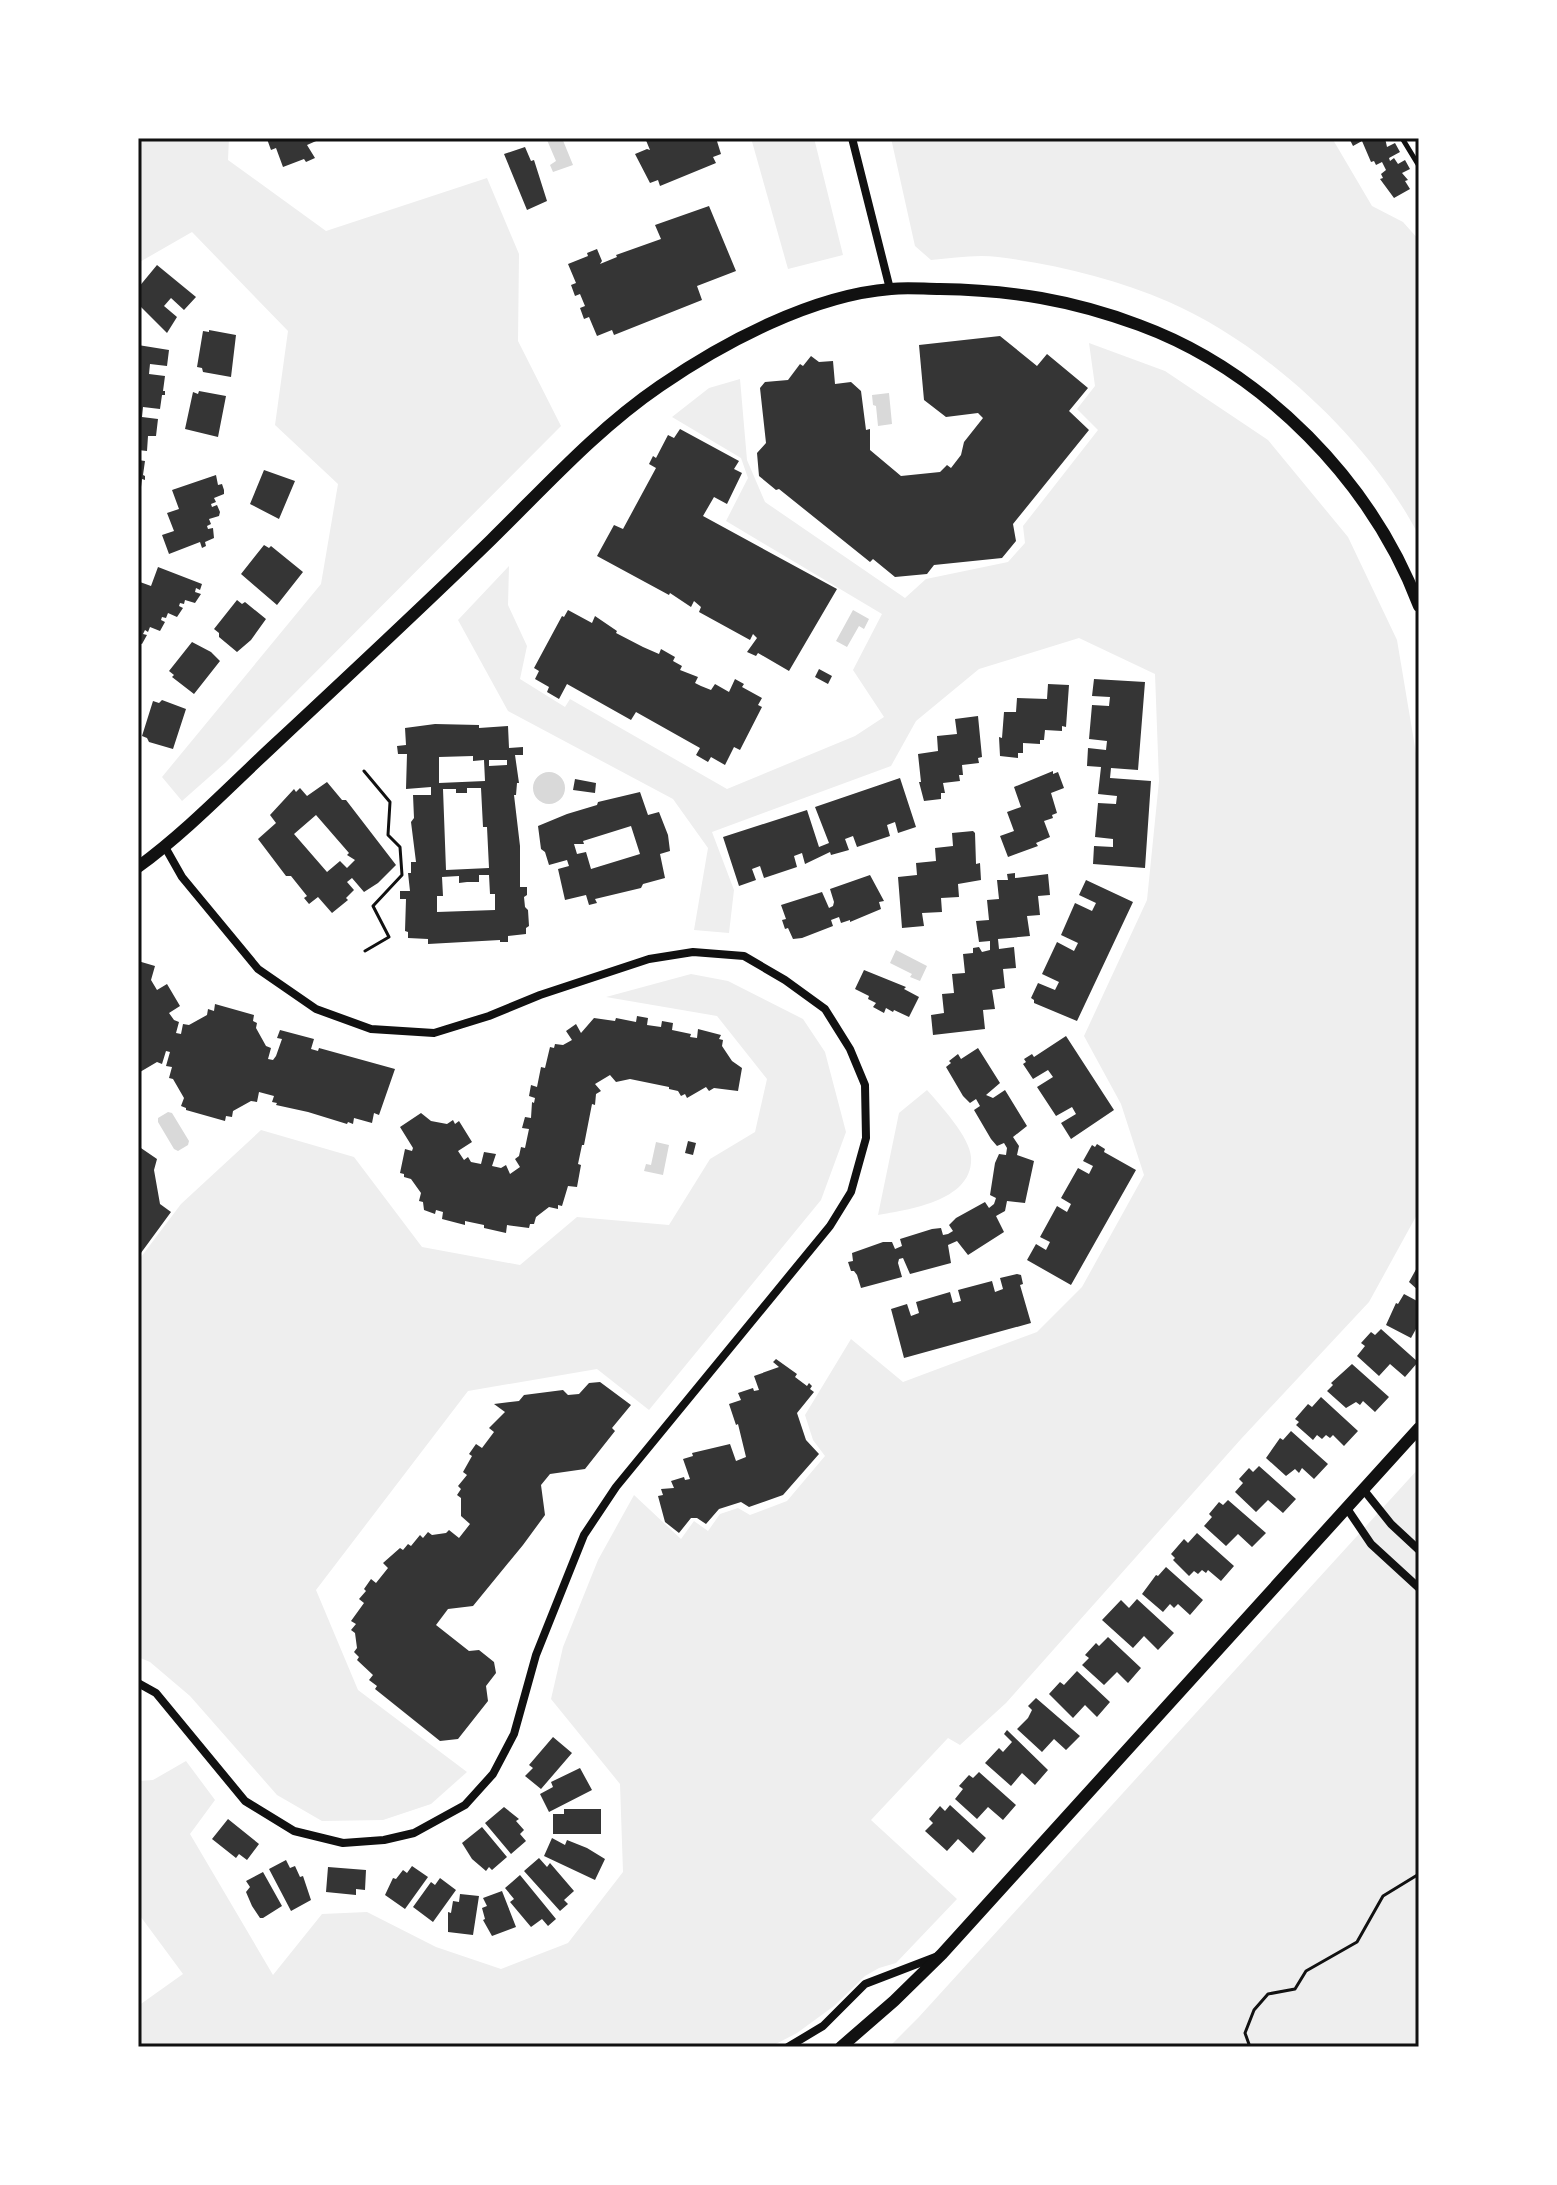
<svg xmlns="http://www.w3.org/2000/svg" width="1557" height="2185" viewBox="0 0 1557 2185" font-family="'Nunito Sans',sans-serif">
<rect width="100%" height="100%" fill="#fff"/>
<path fill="#eee" d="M138 138H229L228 160 326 231 487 178 519 254 518 341 561 426 225 763 182 801 162 777 321 584 338 484 275 425 288 331 192 232 138 263Z
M751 138H814L843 255 788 269Z
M891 138H1332L1372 206 1403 222 1419 240V536C1371 442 1266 344 1169 302 1116 279 1055 264 998 257 977 254 953 258 931 260L915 246Z
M1089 343 1165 371 1268 440 1348 537 1397 640 1419 771V1211L1369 1302 1241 1439 1006 1703 960 1745 948 1738 871 1820 957 1899 896 1963 879 1968 865 1976 834 2006 797 2033 770 2047H138V2006L183 1974 138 1913V1781L153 1780 186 1761 215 1800 190 1834 273 1975 322 1914 367 1912 436 1947 501 1969 568 1943 623 1872 620 1784 551 1699 563 1647 598 1560 634 1495 681 1539 694 1521 708 1531 720 1514 738 1508 750 1515 787 1501 825 1456 813 1440 805 1415 851 1339 903 1382 1037 1332 1082 1287 1144 1175 1121 1104 1084 1036 1147 900 1159 781 1155 674 1079 638 979 669 916 721 891 766 712 832 734 890 729 933 694 930 708 848 673 799 508 711 458 620 509 566 508 605 527 646 520 679 565 707 570 699 727 789 855 736 884 717 853 670 882 614 726 521 748 478 741 458 672 417 709 388 740 379 747 460 765 502 905 598 926 579 1008 562 1025 543 1023 526 1098 430 1077 409 1095 386Z
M691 974 728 981 803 1019 825 1052 846 1132 821 1200 649 1410 597 1369 468 1391 316 1590 358 1690 467 1772 431 1804 383 1820 322 1821 277 1795 190 1696 150 1662 138 1657V1261L181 1204 261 1130 354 1157 422 1247 520 1265 577 1217 669 1225 710 1159 755 1132 767 1079 717 1016 606 997Z
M927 1090C940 1105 970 1137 971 1157 974 1201 908 1210 878 1215L899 1113Z
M1419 1468V2047H889L918 2018Z"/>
<path fill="#d9d9d9" d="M552 138H562L573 165 553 172 550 165 556 161 547 140Z
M889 393 892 424 878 426 876 406 873 405 872 395Z
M853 610 869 619 864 629 859 626 847 647 836 641Z
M533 788a16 16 0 1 1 32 0a16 16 0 1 1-32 0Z
M896 950 927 966 920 981 910 977 912 974 890 963Z
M168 1112 172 1113 189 1141 188 1145 178 1151 174 1149 158 1122V1118Z
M656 1142 669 1145 663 1175 644 1171 646 1164 651 1165Z"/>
<path fill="#353535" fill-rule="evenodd" d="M323 138 307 145 315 158 306 162 304 159 283 167 276 148 271 150 267 139Z
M645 138H716L721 154 713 157 716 163 660 186 658 180 650 183 635 154 647 149 650 150Z
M1349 138H1385L1387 147 1395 143 1400 152 1389 158 1390 161 1394 158 1398 164 1405 160 1410 169 1402 173 1408 180 1405 181 1410 189 1394 198 1380 179 1383 178 1381 174 1386 170 1382 162 1376 165 1374 161 1371 162 1362 141 1353 146Z
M525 147 531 161 534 160 547 201 527 210 504 154Z
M709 206 736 271 697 286 702 300 614 335 612 330 597 336 589 317 584 319 580 308 585 306 580 294 575 296 571 285 576 283 568 264 588 256 587 253 597 249 602 261 600 264 617 257 616 255 661 239 655 225Z
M157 265 196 297 184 310 171 298 164 306 177 317 167 333 138 304V288Z
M209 330 236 335 231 377 203 372 202 368 197 367 203 331 209 332Z
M1000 336 1037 366 1047 354 1088 388 1069 411 1089 430 1013 524 1016 541 1002 558 934 565 927 574 895 577 873 559 870 562 779 489 776 490 759 476 757 453 766 443 760 388 765 382 788 380 800 364 803 366 811 356 819 362 833 361 835 384 851 382 861 391 866 430 870 429V450L901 476 940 472 947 465 951 468 961 455 964 442 983 418 978 413 946 417 924 400 919 345Z
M138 345 169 350 167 366 150 364 149 374 165 376 163 391H165V395H162L160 409 143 407 142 417 158 419 156 436H148L147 451 138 450Z
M199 391 226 396 218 437 185 429 193 392 198 394Z
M680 429 739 461 734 469 742 473 727 504 714 497 703 516 837 589 789 671 758 653 756 656 747 652 757 638 753 634 750 640 699 612 701 607 694 601 691 607 670 593 669 595 597 556 614 525 623 529 656 468 649 464 653 456 656 458 668 435 674 438Z
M138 460 145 461 143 475 145 476V480L142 479 140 495Z
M264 470 295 481 279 519 250 504Z
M216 475 218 485 222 484 224 490V494L214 498 216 502 211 504 212 507 217 505 220 512 219 516 209 519 211 524 207 526 208 529 213 528 214 538 205 542 206 546 202 548 200 542 169 554 162 535 174 531 167 513 179 509 172 490Z
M264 545 269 548 271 546 303 572 277 605 241 574Z
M158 567 202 584 200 590 196 588 195 592 201 594 195 603 185 600 184 604 180 603 179 606 183 608 177 617 168 613 166 618 162 617 161 620 165 622 160 631 150 627 148 632 145 630 143 634 147 635 142 644 138 643V587L140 582 151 586Z
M237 600 242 604 245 602 266 619 251 640 237 652 219 637V633L214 629Z
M568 610 592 623 595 616 617 631 616 633 643 647 659 654 661 649 675 657 673 661 682 666 680 670 698 677 695 683 701 686 711 690 715 684 729 692 735 679 744 684 742 687 762 698 758 705 762 707 740 750 734 747 725 765 711 757 708 762 696 755 700 748 636 712 631 720 567 684 559 699 547 692 549 687 535 679 539 671 534 668 562 616 564 617Z
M192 642 211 652 220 661 194 694 172 677 174 675 169 671Z
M819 669 832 676 828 684 815 677Z
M1094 679 1145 682 1138 770 1111 768 1110 778 1151 781 1145 868 1093 864 1094 846 1113 847V839L1095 837 1098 803 1116 804 1117 796 1098 794 1101 767 1087 766 1088 748 1106 750 1107 741 1089 739 1092 705 1109 706 1110 697 1092 696Z
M1048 684 1069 685 1066 727 1062 726V731L1045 730 1044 740H1040V744L1023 743V753H1018V758L1000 756 999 737 1002 738 1004 712H1016L1017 698 1047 699Z
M162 700 186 709 173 749 149 742 147 738 142 736 153 701 159 703Z
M978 716 982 757 978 758 979 763 962 765 963 775H959L960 781 943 783 945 793H941V799L924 801 919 782H921L918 754 938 751 937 736 957 734 955 719Z
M435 724 479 725V728L508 726 509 748 523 747V755H515L519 783H517L516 795H514L520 846V887H527V895L524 897 525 907 528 910 529 926 526 928V934L508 936V942H500V940L428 944V939L408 938V932L405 931 406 899H400V891H410L408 873H411V862H416L411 822 414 818 413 795H431V787L406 789 407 754H398L397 746 406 745 405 728ZM473 756V761L484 760 485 781 439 783V757ZM489 760H507V765L489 766ZM467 788H481L483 827H487L489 868 446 870 443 789H456V793H467ZM479 875H489L490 894H495V910L437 912V896H443L442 877 459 876V883L467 882H479Z
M1053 771V774L1058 772 1064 788 1051 793 1057 813 1052 815 1053 818 1044 821 1050 837 1036 843 1038 846 1008 857 1000 836 1014 831 1007 812 1021 807 1014 787Z
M900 778 916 827 898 833 895 822 887 825 890 836 857 847 853 836 845 839 849 850 831 855 830 852 805 864 802 853 794 856 797 867 764 878 760 866 752 869 756 880 739 886 723 837 807 810 819 847 829 843 815 807Z
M575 779 596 783 595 793 573 790Z
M327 782 342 800H346L396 865 378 883 364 892 352 878 347 882 354 890 346 898 348 900 332 913 318 897 309 904 304 898 307 896 291 876H286L258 839 276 823 270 815 294 789 296 792 300 788 307 796ZM316 815 349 853 347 855 355 860 347 868 340 861 327 872 294 834Z
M640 792 648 815 659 812 668 835 670 851 660 854 665 878 643 884 641 888 595 899 597 903 589 905 586 895 565 900 558 869 569 866 567 860 549 865 545 852 541 849 538 826 567 814 597 805 598 802ZM631 826 640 854 591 869 586 852 577 854 574 844H584L583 841Z
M973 831 975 833 976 864 980 863 981 880 958 884 959 897 941 898 942 912 922 913 924 926 902 928 898 877 917 875 916 863 936 861 935 848 953 846 952 833Z
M1015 873V878L1048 874 1050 895 1038 896 1040 915 1027 916 1030 936 998 939 999 949 1014 947 1016 968 1003 969 1005 988 992 990 995 1009 983 1010 985 1029 933 1035 931 1015 944 1013 942 994 954 993 952 974 965 973 963 954 973 953V948L979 947 982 952 990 950V941L979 942 976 921 989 920 987 900 999 899 997 880H1008L1007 874Z
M870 875 884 901 879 902 881 909 850 922V920L841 923 839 917 831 920 833 926 802 938 793 939 788 928 785 929 782 920 786 919 781 905 822 892 829 908 833 906 834 902 830 889Z
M1086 880 1133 902 1077 1021 1034 1003V1000L1031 998 1038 983 1055 990 1059 982 1042 974 1057 942 1074 951 1078 943 1061 935 1075 903 1092 911 1096 903 1079 895Z
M138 961 155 966 151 980 157 990 167 984 180 1006 169 1013 174 1020 179 1022 176 1033 181 1034 183 1024 189 1025 207 1015 208 1009 214 1011 215 1004 254 1015 253 1021 257 1023 256 1028 266 1046 271 1048 268 1059 273 1060 276 1056 282 1039 277 1038 280 1030 314 1039 311 1049 318 1051 319 1048 395 1069 379 1115 374 1113 372 1123 354 1118 353 1124 348 1122 347 1124 308 1112 276 1105 277 1103 272 1102 274 1096 259 1092 257 1102 251 1101 233 1111 232 1117 226 1116 225 1121 186 1110V1108L181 1106 184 1098 173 1079 169 1078 172 1067 166 1066 170 1052 166 1051 162 1064 157 1062 140 1072 138 1069Z
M864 970 906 987 904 989 919 997 909 1017 894 1010 893 1012 886 1008 884 1013 873 1007 876 1003 868 999 869 996 855 989Z
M637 1016 648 1018 647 1025 661 1027 662 1021 673 1023 672 1030 691 1034 690 1037 697 1038 698 1029 721 1035 719 1039 723 1040 722 1046 732 1061 742 1068 738 1091 714 1088 709 1091 706 1087 687 1098 685 1094 681 1096 678 1091 669 1089V1087L630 1079 616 1082 610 1075 595 1084 601 1091 596 1094 595 1105 592 1104 584 1145H582L578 1164 581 1165 577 1187 568 1186 562 1206 558 1205V1209L549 1207 536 1217 534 1224H530L529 1228 507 1225 506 1233 484 1228V1225L465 1221V1225L442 1219 443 1212 436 1210 435 1214 424 1210 423 1202 419 1201 421 1193 411 1179 404 1177V1174L400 1173 405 1149 412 1151 413 1148 400 1127 421 1113 431 1121 447 1124 453 1120 455 1124 459 1121 472 1142 458 1151 464 1160 468 1157 471 1162 481 1164 484 1152 496 1154 492 1166 501 1168 506 1165 510 1174 520 1167 515 1159 519 1156 521 1147 525 1148 529 1129 522 1128 525 1117 531 1118 532 1102 534 1103 535 1098 529 1096 531 1085 537 1087 541 1067 545 1068 550 1047 554 1048 555 1044 563 1045 572 1040 566 1031 576 1024 581 1033 594 1018 615 1021 616 1018 636 1022Z
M1066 1036 1114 1110 1071 1139 1061 1123 1076 1114 1072 1107 1056 1116 1037 1087 1053 1077 1048 1070 1033 1079 1023 1064 1026 1062 1024 1059 1032 1054 1034 1057Z
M978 1048 1000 1083 986 1095 993 1098 1005 1090 1027 1126 1013 1137 1019 1146 1017 1155 1034 1161 1025 1203 1007 1201 1005 1211 996 1216 1004 1232 968 1255 957 1241 948 1245 951 1263 910 1274 903 1258 899 1259 898 1263 902 1277 861 1288 857 1275 854 1271H851L848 1262 853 1261 852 1253 883 1242H892L895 1249 902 1246 900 1239 932 1229 941 1228 943 1235 948 1234 953 1231 949 1225 956 1218 985 1202 989 1208 994 1204 996 1198 990 1195 995 1163 999 1154 1006 1155 1007 1148 1004 1143 997 1146 991 1139 974 1110 980 1106 976 1099 970 1103 963 1096 946 1067 951 1063 949 1061 958 1054 961 1059Z
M688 1141 696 1143 693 1155 685 1153Z
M1097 1144 1105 1149 1104 1152 1136 1170 1071 1285 1027 1260 1036 1244 1046 1250 1050 1242 1040 1237 1057 1206 1067 1212 1071 1204 1061 1198 1078 1168 1089 1174 1093 1166 1083 1161 1092 1145 1095 1147Z
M138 1146 157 1159 154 1170 160 1204 171 1212 138 1257Z
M1419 1264V1291L1409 1282Z
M1017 1274 1021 1275 1023 1284 1020 1285 1031 1323 904 1358 891 1309 907 1304 911 1316 919 1313 916 1302 950 1292 953 1303 961 1301 958 1290 992 1281 995 1292 1003 1289 1000 1278Z
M1404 1294 1419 1302V1331L1416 1329 1411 1338 1386 1325 1396 1303 1398 1304Z
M1381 1329 1418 1362 1405 1377 1390 1364 1379 1376 1357 1356 1365 1346 1361 1343 1371 1332 1375 1335Z
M776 1359 797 1374 795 1377 807 1386 809 1383 812 1386 810 1389 814 1392 797 1413 806 1440 819 1454 783 1495 749 1507 741 1502 719 1509 706 1524 697 1518H691L679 1533 665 1522 658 1496 663 1495 661 1489 674 1488 671 1481 684 1477 685 1480 690 1479 683 1459 693 1456 692 1453 730 1444 736 1461 746 1457 738 1424 736 1425 729 1404 741 1400 738 1393 753 1388 754 1391 759 1390 754 1376 779 1367 773 1362Z
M1352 1364 1389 1397 1375 1412 1363 1401 1360 1405 1356 1402 1346 1408 1327 1391 1333 1385 1331 1383Z
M600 1382 631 1405 612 1428 615 1431 585 1469 550 1474 541 1485 545 1515 523 1545 473 1606 448 1609 436 1625 469 1651 479 1650 494 1662 496 1673 486 1686 488 1701 458 1739 440 1741 375 1689 377 1686 369 1680 373 1675 357 1660 359 1657 354 1652 357 1648 355 1633 351 1630 356 1624 351 1621 364 1603 359 1599 366 1591 364 1589 371 1579 376 1583 388 1568 383 1563 400 1548 403 1550 408 1544 411 1546 420 1535 423 1538 428 1532 432 1535 446 1533 449 1530 459 1538 470 1524 461 1516V1498L457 1495 461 1489 458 1486 467 1475 463 1472 472 1456 469 1454 476 1444 482 1448 494 1432 489 1428 505 1412 494 1404 519 1401 524 1395 563 1390 568 1395 579 1394 589 1383Z
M1321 1397 1358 1431 1344 1446 1333 1435 1330 1438 1326 1435 1322 1439 1317 1435 1313 1440 1296 1425 1299 1422 1295 1419 1308 1404 1312 1407Z
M1291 1431 1328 1464 1314 1479 1302 1468 1299 1473 1295 1469 1286 1476 1266 1458 1280 1438 1283 1440Z
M1259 1466 1296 1499 1283 1513 1268 1500 1256 1512 1235 1492 1243 1483 1239 1479 1249 1468 1253 1472Z
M1228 1500 1266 1533 1252 1547 1238 1534 1226 1546 1204 1526 1212 1517 1209 1514 1219 1502 1223 1505Z
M1197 1533 1234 1566 1221 1581 1208 1570 1206 1573 1202 1570 1198 1574 1194 1571 1189 1576 1173 1560 1175 1558 1171 1554 1184 1539 1188 1543Z
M1166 1567 1203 1600 1190 1615 1178 1604 1174 1608 1170 1604 1163 1612 1142 1594 1156 1575 1158 1576Z
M1137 1599 1174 1633 1158 1650 1144 1636 1133 1648 1102 1620 1121 1600 1129 1608Z
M1108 1637 1141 1668 1128 1683 1117 1672 1104 1685 1082 1665 1089 1658 1085 1655 1096 1643 1099 1646Z
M1077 1671 1110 1702 1097 1717 1085 1705 1073 1718 1049 1694 1060 1682 1064 1685Z
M1036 1698 1080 1736 1066 1750 1054 1739 1042 1752 1017 1729 1028 1718 1032 1710 1028 1706Z
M1007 1730 1048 1770 1035 1785 1022 1773 1011 1786 985 1763 999 1748 1003 1752 1012 1742 1004 1734Z
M553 1737 572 1753 541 1789 525 1776 533 1768 529 1765Z
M580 1768 592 1790 549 1812 540 1794 553 1787 551 1782Z
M979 1772 1016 1805 1003 1820 988 1807 977 1819 955 1799 963 1789 959 1786 969 1775 973 1778Z
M950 1805 986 1838 973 1853 958 1839 947 1851 925 1831 933 1823 929 1819 940 1806 945 1811Z
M504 1807 519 1819 516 1821 524 1830 520 1834 526 1841 511 1854 485 1823Z
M564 1809H601V1834H553V1814H564Z
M228 1819 259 1844 247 1860 239 1854 236 1858 212 1839Z
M482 1827 507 1857 492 1870 489 1867 486 1871 472 1859 462 1843Z
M552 1838 565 1845 567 1840 587 1848 605 1859 595 1880 544 1856Z
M539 1858 547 1867 550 1863 574 1891 564 1900 568 1904 560 1911 524 1871Z
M286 1860 290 1868 295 1866 300 1877 303 1876 311 1900 291 1911 269 1869Z
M412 1866 428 1877 405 1909 385 1895 393 1878 396 1879 403 1870 407 1873Z
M328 1867 366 1870 365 1890 356 1889V1895L326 1892Z
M263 1872 282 1906 263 1918H260L252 1906 246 1892 250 1887 246 1881Z
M520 1875 556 1919 548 1926 542 1919 531 1927 510 1902 514 1899 505 1888Z
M440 1878 456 1890 433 1922 413 1907 431 1882 435 1885Z
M502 1891 516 1927 492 1936 483 1920 485 1919 482 1908 487 1906 483 1898Z
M460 1894 479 1896 473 1935 448 1932V1912L451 1913 453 1901 459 1902Z"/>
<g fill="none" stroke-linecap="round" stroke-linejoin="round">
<path stroke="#111" stroke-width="3" d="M364 771 390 802 388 835 400 847 402 875 373 906 389 937 365 951
M1250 2047 1245 2033 1254 2010 1268 1994 1295 1989 1306 1971 1357 1942 1383 1896 1419 1874"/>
<path stroke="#111" stroke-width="5" d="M1402 138 1419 166"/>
<path stroke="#111" stroke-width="8" d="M852 138 890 289
M1363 1489 1391 1524 1419 1550
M1346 1507 1371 1544 1419 1588
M138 1683 156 1693 245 1801 294 1831 343 1843 384 1840 414 1833 465 1805 493 1774 514 1734 536 1655 584 1535 616 1487 830 1226 851 1192 866 1138 865 1085 850 1049 825 1009 785 980 744 956 693 952 649 959 540 995 489 1016 434 1033 371 1029 316 1009 258 969 182 877 165 847
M788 2047 823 2026 865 1984 938 1956"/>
<path stroke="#111" stroke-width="12" d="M138 867C186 832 228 788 272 747 345 679 419 610 491 540 545 487 597 429 660 386 724 342 813 295 891 289 907 287 924 289 940 289 1011 290 1072 300 1139 325 1264 371 1372 482 1419 606
M841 2047 894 2001 942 1954 1419 1428"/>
</g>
<rect width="1557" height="2185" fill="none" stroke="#ffffff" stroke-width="280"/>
<rect x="140" y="140" width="1277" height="1905" fill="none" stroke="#111" stroke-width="3"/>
</svg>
